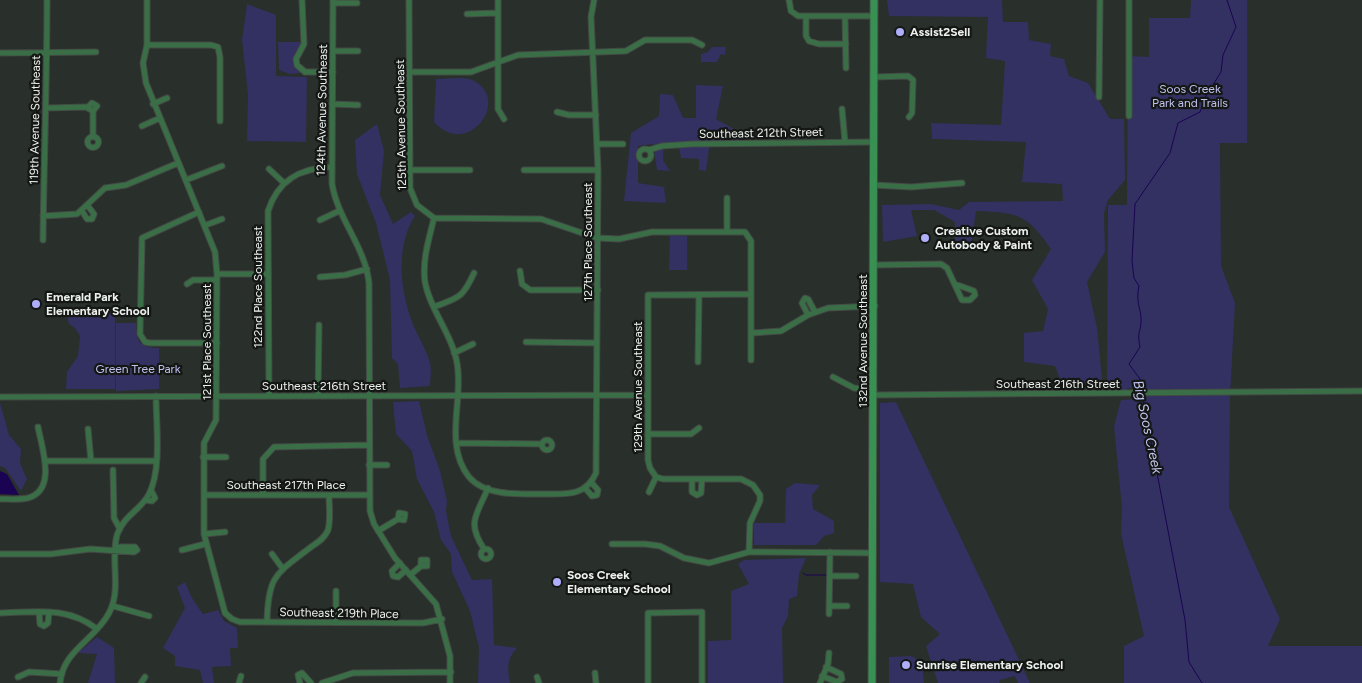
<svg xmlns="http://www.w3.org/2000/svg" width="1362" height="683" viewBox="0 0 1362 683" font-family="Figtree,sans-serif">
<rect width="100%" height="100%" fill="#292f2a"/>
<path fill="#333161" d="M887 0H1002L1003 22H1028L1029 40 1051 44 1050 56 1064 59 1069 76 1088 83 1110 119H1124L1125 180 1108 200 1104 213 1105 252 1087 282 1097 328 1103 389 1063 388 1055 366 1024 362V333L1043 331 1048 309 1032 280 1051 249C1026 213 1018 213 976 211L971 246 955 251V222L934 210H911L917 236 883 242 882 205 931 204 959 210 969 202 1063 201 1062 184 1022 182 1026 142 932 139 931 123 1001 125 1005 61 986 58 988 17 889 16Z
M1191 0H1247V143H1220L1221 266 1235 303 1230 397 1229 507 1280 619 1268 646H1362V683H1124V646L1144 636 1121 534 1122 508 1114 426 1121 400 1137 399 1136 388H1127V392H1107L1108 205H1127L1128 56 1149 57V18H1190Z
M247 4 276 15V76L307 77 306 142 247 141 248 95 242 40Z
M278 42H301C298 55 288 62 301 73L289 74 279 70Z
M712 47H726L725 55 721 54 717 62H701V54L708 52Z
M436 79C446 79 463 76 472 80 513 98 468 160 434 122Z
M696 85 723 86 716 119 739 132 743 140 710 141 706 171 699 170V159L681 158 678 142 663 143V160L670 171 657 170 653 144 638 146V183L664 187 666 203 624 201 631 133 659 116 660 94 673 95 683 118H696Z
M377 124 384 151 380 195 393 224 411 212 415 216C395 247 400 291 413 324 418 337 427 350 430 363 432 370 430 379 430 386L400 388 398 364 392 358 390 280 376 223 357 174 355 140Z
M670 235 687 236V270H669Z
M66 312H115V389H66L67 372 78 356 80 336 75 328 69 324Z
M116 323H136C136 341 139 348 159 348V389L116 391Z
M419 401 427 435 440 471 447 501 446 511 451 536 472 580 492 579 494 645 517 648C507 658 507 669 510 683H478L479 647 470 611 452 572 451 554 441 540 434 512 417 479 412 451 396 434 393 402Z
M896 402 1030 683H1018L1015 676 1000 680 999 683H938L926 646 940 634 921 617 913 584 880 582V403Z
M0 403 9 435 21 449 20 463 27 479 21 491 5 468 0 466Z
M795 483 820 485 812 495 813 509 834 521V533L824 536 816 545H754V523H785L786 489Z
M806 558 799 574 797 596 789 599 788 616 782 628 783 683H708V641L731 640V591L749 584 738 564 744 560Z
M185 582 192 598 203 614 218 610 224 621 237 628 238 648H230L231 666 212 667 214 683H203L200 670 175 666V656L163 648 185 608 177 587Z
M97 637 114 648 115 683H88L97 654 78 653Z
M911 656C923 661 923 671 924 683H889V657Z"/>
<path fill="#1a0352" d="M0 471 7 474 19 495 0 494Z"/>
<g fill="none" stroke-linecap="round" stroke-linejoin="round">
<path stroke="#1a0352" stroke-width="1" d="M1142 390 1140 379 1129 364 1140 347C1137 332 1140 334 1141 323 1142 309 1135 303 1139 286L1134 278 1132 261 1135 204 1170 153 1178 123 1200 112 1206 96 1221 72 1223 55 1236 27 1227 0
M1142 394 1185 620 1189 662 1202 683
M803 573 806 575H826"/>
<g stroke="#444a45" stroke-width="7">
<path id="street" d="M147 0V45L143 63 146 83 215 252 217 274 216 420 204 443V534L225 613 232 619 240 622 423 623 442 619
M302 0 304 44 296 59 297 65 305 72H333
M333 0 332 184C338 220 365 246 369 283L370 511 374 524 395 558 436 604 450 656V683
M409 0 410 188 417 205 434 218C429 239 422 260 425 282 430 310 452 334 457 363 464 400 443 444 469 477 486 497 522 494 545 494 567 494 586 496 596 473L598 170 591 17 594 0
M498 0V109L504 119
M789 0 791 11 798 16H874
M1129 0V116
M333 3H357
M467 14 498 13
M845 16 846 68
M806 17V36L809 41 819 44H846
M147 45H211L218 47 220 57V121
M333 51H358
M0 53 96 52
M409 72H471L518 55 626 51 645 40H692L702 45
M874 77 908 76 913 80 912 113 909 117
M1099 97 1100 0
M153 104 167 98
M332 104 358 105
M88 107 92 103 97 106 93 111V137
M46 108 86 107 93 111
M842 109 845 142
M557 112 569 115H596
M142 126 160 118
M87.5 142a5.5 5.5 0 1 1 11 0a5.5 5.5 0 1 1-11 0Z
M598 144H623
M639 155a6 6 0 1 1 12 0a6 6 0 1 1-12 0Z
M649 150 662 146 692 144 874 142
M269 169 284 183
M409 170H470
M524 170H598
M186 180 222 166
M874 185 911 187 962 183
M82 211 87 219H92L94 214 88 206
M199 212 142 238 140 334 145 342 150 343H217
M43 216 77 214 105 188 126 185 178 163
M434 218 541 219 597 238 619 239 652 232H745L751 241V360
M320 220 339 211
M206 225 222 219
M727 231V198
M43 240C44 160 47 80 47 0
M875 265 941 264 947 268 962 300H970L975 295 974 291 955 284
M520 271 522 284 530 290H598
M217 274H267
M320 277 345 275 367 269
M187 284 193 280H217
M434 307C459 297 462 299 474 273
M808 315 802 303 805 298 808 299 815 312
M751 333 781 331 808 315 828 308 875 306
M526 342 597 343
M454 353 473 344
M698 362 699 295
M833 377 854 388 874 390
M874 395 1362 391
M269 396 268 211C278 180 300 168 331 167
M318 396 319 325
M0 397 648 395
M88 429 91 461
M648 434H691L699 428
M542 445a5 5 0 1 1 10 0a5 5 0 1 1-10 0Z
M457 443 541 444
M203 457H226
M45 461H156
M369 465H387
M113 470 114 518 120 529
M656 477 650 468 648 460V295L751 294
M656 477 663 479H741L753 485 760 495V501L750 523 749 552
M692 479V492L697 495 701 493 702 479
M585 488 592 496 597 495 598 490 591 482
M649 492 656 477
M204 495H369
M263 495V459L274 447 369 445
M0 499C9 499 19 500 28 498 57 490 42 448 38 427
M146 500 152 501 155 498 151 490
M378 531 398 519 399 513 405 514 404 520 398 519
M204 534 225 532
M612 544H645L660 546 684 558 709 563 749 552 873 553
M484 549C466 522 477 515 488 488
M481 554a5 5 0 1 1 10 0a5 5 0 1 1-10 0Z
M182 550 205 544
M0 554H51L90 549 134 552 137 550 135 547H120L115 550
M272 554 283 569
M400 563 392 571 393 576 398 577 406 570
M410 575 421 566H427V560H421V566
M830 576H856
M113 606 149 616
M829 606H847
M39 612 40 624 44 626 48 623 49 612
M0 613C36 612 67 606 97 629
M829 614 830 552
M267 622C268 575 276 574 311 547 318 542 325 538 328 530 331 520 329 506 329 495
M336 622V591
M595 673 596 683
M822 676 837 682 842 679 841 674 826 667
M18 677 29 672 62 674
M537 677 539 683
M60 683C63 650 95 640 109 613 122 589 110 561 117 535 123 516 141 510 149 494 162 469 156 424 156 396
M141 683 145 677
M239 683 241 676
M300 683 298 675 302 673 311 683
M322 683 353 673 451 672
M648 683V613L702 612V683
M820 683 828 664 829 653"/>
</g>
<g stroke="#444a45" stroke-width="9">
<path id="secondary" d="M872 683 874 0"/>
</g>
<use href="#street" stroke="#3a6e47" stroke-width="5"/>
<use href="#secondary" stroke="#389153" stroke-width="7"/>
</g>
<g fill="#aeaefb" stroke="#141714" stroke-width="2">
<circle cx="900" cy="32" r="5"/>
<circle cx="925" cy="238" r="5"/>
<circle cx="36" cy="304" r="5"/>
<circle cx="557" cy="582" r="5"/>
<circle cx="906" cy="665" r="5"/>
</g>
<g text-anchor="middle" stroke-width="4.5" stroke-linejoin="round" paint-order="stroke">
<g font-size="12" font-weight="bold" fill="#edf1ee" stroke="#141714" text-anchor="start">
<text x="910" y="36">Assist2Sell</text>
<text x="935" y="235">Creative Custom<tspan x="935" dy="14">Autobody &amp; Paint</tspan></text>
<text x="46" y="301">Emerald Park<tspan x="46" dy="14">Elementary School</tspan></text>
<text x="567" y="579">Soos Creek<tspan x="567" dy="14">Elementary School</tspan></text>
<text x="916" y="669">Sunrise Elementary School</text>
</g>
<g font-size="12" fill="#c0c2ee" stroke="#141714">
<text x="1190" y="93">Soos Creek<tspan x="1190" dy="14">Park and Trails</tspan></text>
<text x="138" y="373">Green Tree Park</text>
</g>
<g font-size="12" fill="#edf1ee" stroke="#141714">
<text transform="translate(322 110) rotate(-89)" y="4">124th Avenue Southeast</text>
<text transform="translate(35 120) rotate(-89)" y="4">119th Avenue Southeast</text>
<text transform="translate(401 125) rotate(-91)" y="4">125th Avenue Southeast</text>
<text transform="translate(761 133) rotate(-1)" y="4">Southeast 212th Street</text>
<text transform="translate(588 242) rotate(-90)" y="4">127th Place Southeast</text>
<text transform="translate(258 287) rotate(-90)" y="4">122nd Place Southeast</text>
<text transform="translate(863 341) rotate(-90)" y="4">132nd Avenue Southeast</text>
<text transform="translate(207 342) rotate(-90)" y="4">121st Place Southeast</text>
<text x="1058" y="388">Southeast 216th Street</text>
<text x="324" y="390">Southeast 216th Street</text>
<text transform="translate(638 387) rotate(-90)" y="4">129th Avenue Southeast</text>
<text x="286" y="489">Southeast 217th Place</text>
<text transform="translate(339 613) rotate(1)" y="4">Southeast 219th Place</text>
</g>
<g font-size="14" font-style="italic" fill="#c2c4f1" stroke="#141714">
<text transform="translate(1148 427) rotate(78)" y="5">Big Soos Creek</text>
</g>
</g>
</svg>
